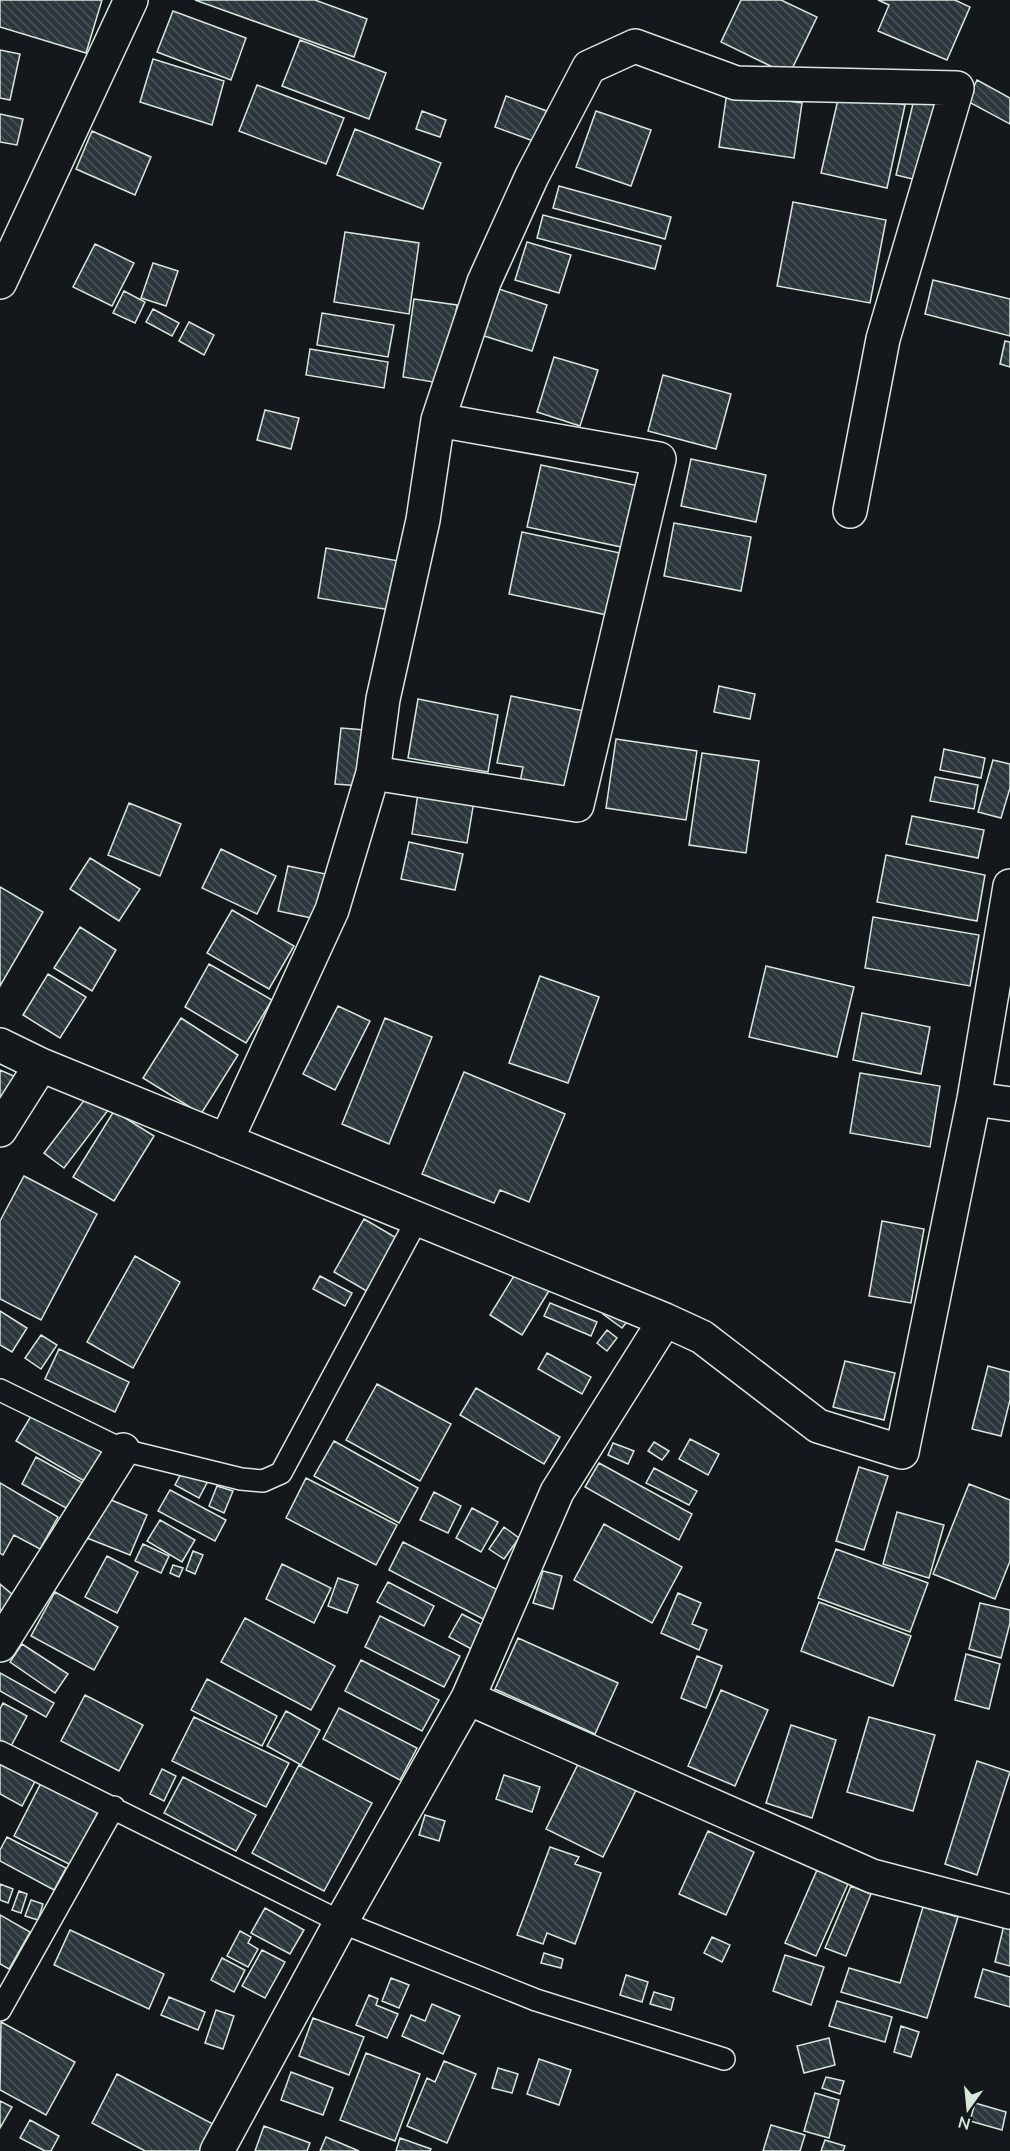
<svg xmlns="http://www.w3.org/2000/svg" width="1010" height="2151" viewBox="0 0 1010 2151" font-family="'Nunito Sans',sans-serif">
<defs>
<pattern id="building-back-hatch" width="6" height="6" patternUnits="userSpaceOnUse" patternTransform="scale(1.5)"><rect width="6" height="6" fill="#2c363c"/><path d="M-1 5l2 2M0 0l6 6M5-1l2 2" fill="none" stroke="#4a5358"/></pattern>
</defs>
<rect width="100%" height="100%" fill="#14181c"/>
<path fill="url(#building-back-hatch)" stroke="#d8e6dc" stroke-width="1.5" d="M0 0H102L86 53 0 27Z
M195 0H315L367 19 354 57Z
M741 0H781L817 17 789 75 721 42Z
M878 0H955L970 7 947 60 878 31 889 5Z
M173 11 246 38 231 80 157 52Z
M300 40 386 73 369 119 282 86Z
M0 50 20 54 10 100 0 98Z
M153 59 224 81 212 125 140 102Z
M977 80 1010 98V124L967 101Z
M257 85 344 118 326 164 239 131Z
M840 91 905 105 887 188 821 173Z
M916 91 944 97 925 182 896 175Z
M727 92 802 103 794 158 719 147Z
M506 96 547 111 536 142 495 127Z
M422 111 446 120 440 137 416 129Z
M596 111 651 130 631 186 576 167Z
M0 114 23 119 17 145 0 142Z
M355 129 441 163 423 209 337 175Z
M92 131 151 157 135 195 76 169Z
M559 186 671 217 665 239 553 208Z
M793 202 886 220 870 303 777 286Z
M543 215 661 246 655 269 537 238Z
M345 232 419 243 409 314 334 302Z
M527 242 571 255 559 293 515 280Z
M95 244 134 263 112 306 73 287Z
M153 263 178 271 166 306 141 298Z
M933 280 1010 299V336L925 314Z
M496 288 547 305 532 351 481 335Z
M124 291 145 302 135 323 113 313Z
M414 299 457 305 445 384 403 377Z
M153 309 179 323 172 336 146 322Z
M322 313 394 325 388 357 317 345Z
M189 322 214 335 204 355 179 341Z
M1005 341 1010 342V367L1000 364Z
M310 349 388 362 384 388 306 375Z
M554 357 598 370 580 426 537 412Z
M663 375 731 394 716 449 648 431Z
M265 410 299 418 291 449 257 440Z
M691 459 766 475 756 522 681 506Z
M541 465 639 486 626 548 527 527Z
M674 523 751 537 741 591 664 576Z
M522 532 620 553 607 615 509 594Z
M326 548 399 561 390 610 318 598Z
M719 686 755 694 750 719 714 712Z
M511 696 589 712 573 793 520 782 523 767 497 763Z
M418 699 498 715 488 772 408 758Z
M341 728 365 730 361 786 335 784Z
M616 739 697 751 686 820 606 808Z
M944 749 985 758 981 778 940 770Z
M702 753 759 761 746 853 689 845Z
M993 760 1010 764V788L1001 818 978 812Z
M935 777 978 785 974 809 930 801Z
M418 793 474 801 467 843 412 834Z
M129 803 181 824 160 876 108 855Z
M912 816 984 830 978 858 906 844Z
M409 842 463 854 455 890 401 879Z
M221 849 276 876 257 914 202 888Z
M886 855 985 875 977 921 877 902Z
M90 858 140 889 119 921 70 889Z
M288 866 330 875 321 920 278 911Z
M0 887 43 912 0 986Z
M232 910 294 946 269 989 207 953Z
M873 917 979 935 970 986 865 968Z
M80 927 116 950 92 991 54 968Z
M209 964 272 1000 246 1043 185 1007Z
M766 966 854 987 837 1057 749 1037Z
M48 974 86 997 60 1038 23 1015Z
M540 976 599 997 568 1083 509 1063Z
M338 1006 370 1021 335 1090 303 1074Z
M862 1013 930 1027 921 1074 853 1060Z
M181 1018 238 1055 201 1114 143 1078Z
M385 1018 432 1037 389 1144 342 1124Z
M0 1070 18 1078 0 1118Z
M464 1072 565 1114 529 1202 500 1190 494 1203 422 1174Z
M860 1073 940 1086 930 1147 850 1133Z
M89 1094 109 1109 64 1168 44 1153Z
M114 1111 154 1136 114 1201 73 1177Z
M24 1176 97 1214 41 1320 0 1299V1221Z
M364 1219 400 1240 370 1293 334 1272Z
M882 1221 924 1229 911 1303 869 1296Z
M135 1256 180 1282 133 1368 87 1342Z
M520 1266 552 1286 522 1335 490 1315Z
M320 1276 352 1293 345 1306 313 1289Z
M550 1303 597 1322 591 1336 544 1316Z
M611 1303 630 1318 622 1328 603 1314Z
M0 1311 27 1328 12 1352 0 1345Z
M607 1330 617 1338 607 1351 597 1343Z
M41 1335 57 1345 41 1369 25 1358Z
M59 1349 129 1382 115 1412 45 1379Z
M547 1353 591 1377 582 1394 538 1369Z
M845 1361 895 1373 884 1420 833 1407Z
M988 1366 1010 1372V1400L1001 1436 972 1429Z
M377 1384 451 1424 420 1481 346 1440Z
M476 1388 560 1437 544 1464 460 1415Z
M34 1411 109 1454 91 1485 16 1441Z
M690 1439 719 1454 708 1475 679 1459Z
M334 1441 418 1488 399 1523 314 1476Z
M654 1442 669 1451 662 1460 648 1451Z
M613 1443 634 1451 628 1464 608 1455Z
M36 1457 83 1483 68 1509 22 1484Z
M599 1463 692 1514 679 1540 585 1487Z
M185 1466 209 1479 199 1498 175 1485Z
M859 1467 888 1476 864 1550 836 1541Z
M654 1468 697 1491 689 1505 646 1483Z
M306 1478 397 1525 376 1565 286 1518Z
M0 1483 58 1517 40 1549 14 1535 3 1555 0 1553Z
M969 1484 1010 1500V1561L995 1599 933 1574Z
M217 1486 233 1491 224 1513 209 1506Z
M170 1490 226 1520 215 1541 158 1511Z
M434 1492 461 1506 448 1533 420 1520Z
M104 1497 147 1515 130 1555 87 1538Z
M472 1508 498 1522 481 1552 456 1538Z
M897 1512 944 1525 929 1578 883 1564Z
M160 1520 195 1540 182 1562 147 1541Z
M604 1524 682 1567 652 1623 574 1580Z
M504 1527 519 1538 504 1559 489 1549Z
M403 1542 500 1591 485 1620 389 1570Z
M143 1544 169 1556 161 1573 135 1561Z
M836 1549 928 1583 910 1632 818 1598Z
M193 1551 203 1555 195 1574 186 1570Z
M107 1556 138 1572 117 1613 85 1597Z
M282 1564 331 1588 314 1623 266 1599Z
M173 1565 183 1568 179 1577 170 1573Z
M543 1571 562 1576 553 1609 533 1603Z
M338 1578 358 1585 347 1613 328 1606Z
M388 1582 434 1606 424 1626 377 1602Z
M0 1584 18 1599 5 1614 0 1609Z
M55 1592 118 1627 94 1670 31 1636Z
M678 1593 701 1603 692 1624 707 1630 699 1650 661 1633Z
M819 1602 911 1636 893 1686 801 1651Z
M980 1603 1010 1610V1623L1001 1658 969 1649Z
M462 1614 490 1629 477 1652 449 1637Z
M380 1616 460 1656 444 1687 365 1647Z
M245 1618 335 1666 311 1710 221 1662Z
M518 1638 618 1683 595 1734 495 1689Z
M22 1644 68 1674 55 1693 10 1662Z
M966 1654 1000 1664 989 1709 955 1700Z
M697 1656 722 1666 706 1708 681 1698Z
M361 1660 439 1700 422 1731 345 1691Z
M0 1673 54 1703 46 1717 0 1691Z
M207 1679 277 1716 262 1746 191 1710Z
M721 1690 768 1710 735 1786 688 1766Z
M85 1695 143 1725 119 1771 61 1741Z
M3 1703 27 1716 11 1746 0 1741V1709Z
M339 1708 417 1748 400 1780 323 1739Z
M286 1711 320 1730 301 1765 267 1746Z
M194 1717 289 1763 266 1807 172 1761Z
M869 1717 935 1735 913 1811 847 1792Z
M791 1725 836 1740 812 1818 766 1803Z
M584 1752 641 1780 603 1857 546 1829Z
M0 1753 39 1774 22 1806 0 1794Z
M977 1761 1010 1772 977 1875 945 1864Z
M299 1765 372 1803 324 1891 252 1853Z
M162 1769 176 1776 164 1801 150 1794Z
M45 1775 102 1804 71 1865 14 1836Z
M504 1775 540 1787 532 1812 496 1799Z
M183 1777 256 1815 236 1851 164 1813Z
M425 1815 445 1821 439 1841 419 1835Z
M708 1831 754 1852 726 1915 679 1894Z
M7 1837 66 1868 54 1890 0 1861V1850Z
M550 1847 579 1857 575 1864 601 1873 575 1944 547 1933 543 1944 517 1935Z
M817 1870 848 1884 816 1956 785 1943Z
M0 1884 13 1889 8 1903 0 1900Z
M851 1886 871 1894 846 1956 825 1948Z
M19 1891 27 1894 21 1913 12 1910Z
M31 1900 43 1904 38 1920 25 1916Z
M923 1907 958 1917 927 2018 841 1992 849 1968 900 1983Z
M265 1908 304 1930 290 1954 251 1933Z
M0 1915 30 1932 9 1969 0 1964Z
M1004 1925 1010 1926V1966L995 1962Z
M70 1930 164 1974 149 2009 54 1965Z
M240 1931 251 1937 248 1943 258 1949 248 1967 227 1956Z
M712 1937 730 1945 722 1962 704 1953Z
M262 1950 285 1962 265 1998 242 1986Z
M544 1953 563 1959 561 1968 541 1963Z
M785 1955 824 1967 811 2005 773 1991Z
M222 1958 245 1970 234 1992 211 1980Z
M983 1969 1010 1977V2007L975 1997Z
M626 1975 648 1982 642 2002 620 1995Z
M391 1978 409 1985 399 2008 382 2001Z
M654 1992 674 1998 671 2010 650 2004Z
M369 1995 378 1999 376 2005 398 2014 387 2038 356 2025Z
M169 1997 205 2012 198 2030 161 2015Z
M837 2001 892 2017 885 2042 829 2026Z
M432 2004 460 2016 443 2054 402 2036 411 2015 425 2021Z
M216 2010 234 2016 223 2049 205 2043Z
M313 2018 364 2037 349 2075 299 2056Z
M1 2022 75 2062 46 2115 0 2090Z
M901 2026 919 2032 911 2057 894 2052Z
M829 2038 835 2065 804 2073 797 2046Z
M366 2053 420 2074 395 2141 340 2120Z
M539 2059 571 2070 559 2105 527 2094Z
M444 2061 476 2074 447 2143 407 2126 427 2078 435 2082Z
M498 2068 518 2074 512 2093 492 2088Z
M291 2072 333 2088 323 2115 281 2100Z
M117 2074 213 2124 199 2151H145L92 2123Z
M826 2077 844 2081 840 2094 822 2088Z
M815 2093 839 2100 829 2138 804 2131Z
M0 2101 12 2107 0 2128Z
M975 2103 1006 2112 1002 2130 970 2121Z
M30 2120 59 2136 51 2151H45L20 2138Z
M771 2125 805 2135 800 2151H763Z
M264 2126 310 2143 307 2151H255Z
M326 2137 359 2151H320Z
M400 2138 431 2149 430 2151H396Z
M825 2140 845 2146 843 2151H821Z"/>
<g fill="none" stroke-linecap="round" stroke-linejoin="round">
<g stroke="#d8e6dc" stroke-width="24">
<path id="service" d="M0 1390 123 1450 241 1479 263 1481 281 1473 418 1218
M0 1752 341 1922 536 2000 724 2059
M0 2010 114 1807"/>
</g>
<g stroke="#d8e6dc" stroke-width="36">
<path id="minor" d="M0 282 131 0
M373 773 577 805 659 459 438 420
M0 1045 41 1065 665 1320 702 1337 818 1426 902 1452 974 1099 1010 886
M974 1099 1010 1104
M0 1130 41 1065
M226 1141 332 910 373 773 383 699 423 520 438 420 484 282 532 176 589 67 635 46 736 83 957 88 883 339 850 511
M0 1645 123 1450
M468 1698 872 1876 1010 1912
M217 2151 341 1922 468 1698 557 1492 665 1320"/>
</g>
<use href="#service" stroke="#14181c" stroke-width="21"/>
<use href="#minor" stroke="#14181c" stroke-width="33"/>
</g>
<g transform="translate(968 2109) rotate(195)" stroke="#14181c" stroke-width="4.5" paint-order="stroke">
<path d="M0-4.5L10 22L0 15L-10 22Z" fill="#d8e6dc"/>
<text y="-9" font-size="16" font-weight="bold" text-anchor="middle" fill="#d8e6dc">N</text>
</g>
</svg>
